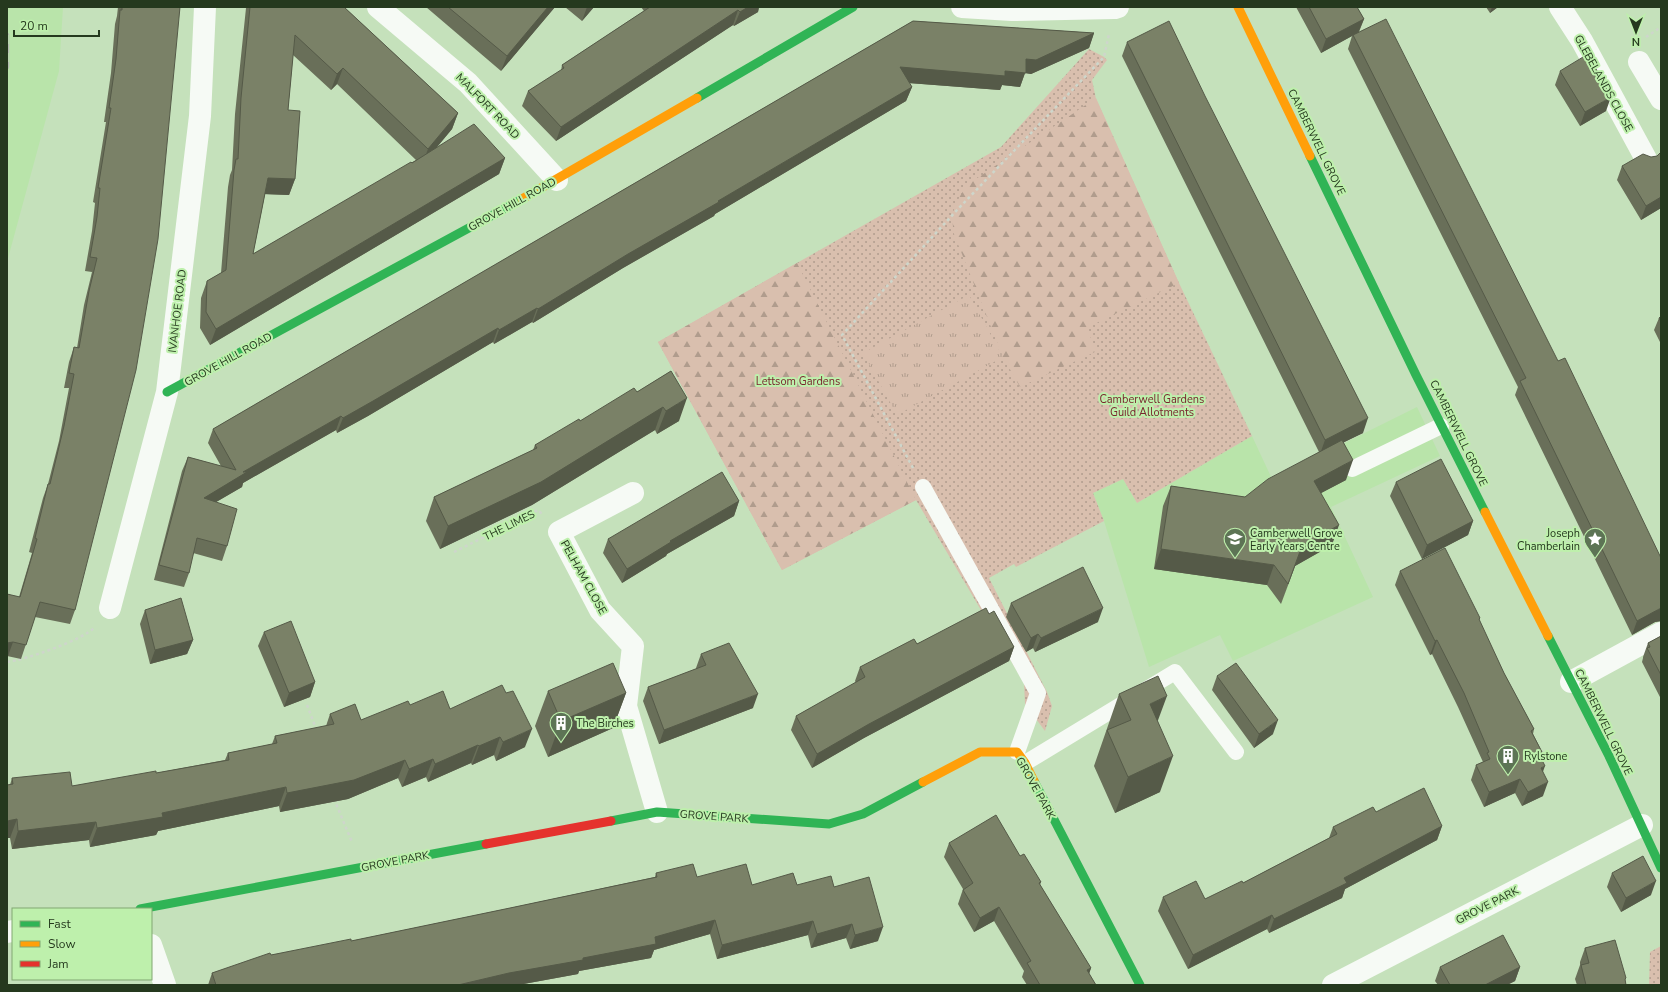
<svg xmlns="http://www.w3.org/2000/svg" width="1668" height="992" viewBox="0 0 1668 992" font-family="'Nunito Sans',sans-serif">
<defs>
<pattern id="grass-dots" width="8" height="8" patternUnits="userSpaceOnUse"><rect width="8" height="8" fill="#d9bfae"/><path d="M2 2h.1M6 6h.1" fill="none" stroke="#b09c8d" stroke-width="1.8" stroke-linecap="round"/></pattern>
<pattern id="forest-firs" width="22" height="20" patternUnits="userSpaceOnUse"><rect width="22" height="20" fill="#d9bfae"/><path d="M5 1l3.5 6h-7zM16 11l3.5 6h-7z" fill="#b09c8d"/></pattern>
<pattern id="park-tufts" width="24" height="20" patternUnits="userSpaceOnUse"><rect width="24" height="20" fill="#d9bfae"/><path d="M3 7l-1-3M5 7V3M7 7l1-3M15 17l-1-3M17 17v-4M19 17l1-3" fill="none" stroke="#b09c8d"/></pattern>
</defs>
<rect width="100%" height="100%" fill="#c5e1bb"/>
<path fill="#b9e4aa" d="M7 7H63L59 71 7 262Z
M1417 407 1440 456 1331 507 1373 597 1233 661 1220 635 1149 667 1104 521 1093 493 1123 479 1137 503 1252 436 1272 479Z"/>
<path fill="url(#grass-dots)" d="M1089 49 1104 57 1107 60 1092 80 1096 99 1179 283 1252 436 1137 503 1123 479 1093 493 1104 521 1016 567 1014 564 989 578 1047 692 1052 706 1045 731 1025 704 1024 683 916 500 782 570 658 342 1001 147Z
M1661 946V985H1649L1650 952Z"/>
<path fill="url(#forest-firs)" d="M1096 98 1179 283 1086 328 1097 351 1020 387 1003 357 954 234C950 211 955 204 967 185Z
M797 263 916 500 782 570 658 342Z"/>
<path fill="url(#park-tufts)" d="M969 295 1003 357 897 415 863 353Z"/>
<g fill="none" stroke-linecap="round" stroke-linejoin="round">
<path stroke="#ced6cb" stroke-width="2.5" stroke-dasharray="3 3" stroke-linecap="butt" d="M1646 37 1661 27
M913 468 842 335 958 209 1104 57 1109 34
M454 552 538 510 542 514
M7 662C25 660 83 640 95 627
M307 705 317 731
M334 799 352 842"/>
<path stroke="#f6faf5" stroke-width="16" d="M1352 469 1441 426
M923 487 1038 693 1017 752
M1025 763 1175 672 1236 752"/>
<path stroke="#f6faf5" stroke-width="22" d="M378 7 468 83 557 180
M962 7 1012 10 1115 8 1118 7
M1560 7 1582 41 1646 159
M1639 62 1661 99
M633 493 559 532 600 610 633 646 626 706 657 812
M110 608 167 392 200 116 205 7
M1571 682 1661 633
M7 932 13 931
M151 945 165 985
M1333 985 1642 825"/>
<path stroke="#30b455" stroke-width="9" d="M697 98 853 7
M1310 156 1416 375 1485 512
M167 392 522 199
M1548 636 1609 756 1661 868
M1034 781 1140 985
M611 821 657 812 829 824 863 814 923 782
M140 909 486 844"/>
<path stroke="#ff9f0a" stroke-width="9" d="M1238 7 1310 156
M522 199 697 98
M1485 512 1548 636
M923 782 980 752H1017L1025 763 1034 781"/>
<path stroke="#e5322d" stroke-width="9" d="M486 844 611 821"/>
<g stroke="#b6bcb3" stroke-width="4.5">
<path id="rail" d="M7 35V67"/>
</g>
<use href="#rail" stroke="#bef0ac" stroke-width="3" stroke-dasharray="9" stroke-linecap="butt"/>
</g>
<path fill="#696f59" fill-rule="evenodd" d="M118 7H180L75 610 70 624 35 617 21 659 7 656V594L19 597 32 553 29 552 43 498 48 484 59 441 69 388H64L69 362 74 347 77 348 84 305 92 272 85 271 92 231 95 203 93 202 106 122H104L111 73 115 24 117 16Z
M238 7H344L458 113 452 129 437 147 505 158 499 174 210 345 200 328 201 298 207 281 221 273 228 187 230 175 232 170 235 114 246 8H238ZM293 55 331 90 337 84 416 160 253 254 265 194 289 195 295 179 288 110Z
M426 7H555L501 71Z
M565 7H594L582 21Z
M641 7H759L758 12 734 26 733 25 556 141 522 106 528 91 561 71 562 65 644 11Z
M1296 7H1357L1364 19 1359 32 1661 621 1655 622 1632 635 1515 395 1518 387 1348 49 1352 36 1321 53Z
M1486 7H1498L1490 13Z
M913 21 1094 33 1089 48 1031 74 1025 73 1020 87 1002 85 1000 90 909 83 912 87 906 101 715 214 714 216 623 268 533 323 532 322 494 344 493 342 368 416 337 433 336 430 243 483 242 487 216 502 227 546 222 561 193 553 189 573 184 587 154 580 182 471 188 457 221 466 208 443 213 429Z
M1127 42 1363 433 1344 442 1346 480 1321 493 1332 545 1295 566 1281 604 1267 585 1154 569 1163 506 1171 486 1245 497 1319 452 1122 56Z
M1560 71 1606 111 1580 126 1555 85Z
M1657 156 1661 208 1641 220 1617 180 1622 166Z
M1661 316V344L1654 330 1659 318Z
M671 371 679 421 657 434 655 430 532 505 440 549 426 521 434 497 533 450 535 445 580 421 637 392Z
M1396 482 1473 521 1468 535 1422 559 1390 496Z
M739 501 734 516 667 554 666 556 622 583 603 553 608 539Z
M1400 571 1480 618 1479 621 1504 673 1534 729 1533 734 1542 752 1540 756 1543 772V796L1522 806 1515 793 1484 807 1471 780 1476 765 1483 762 1458 707 1432 654 1430 655 1395 585Z
M1011 603 1098 622 1035 652 1033 648 1026 652 1006 617Z
M145 610 193 640 187 654 150 664 140 624Z
M989 614 1014 647 1009 661 864 738 812 768 791 730 796 716 856 683 855 681 860 667Z
M264 632 315 682 310 697 284 707 258 646Z
M1661 636V699L1642 662 1643 658V657L1648 643Z
M701 654 753 708 659 744 643 701 648 687 696 669V668Z
M1217 676 1273 734 1254 748 1212 690Z
M548 691 626 693 613 728 548 757 535 726Z
M1119 694 1158 722 1160 792 1115 813 1094 766Z
M410 705 450 709 525 747 496 761 494 755 472 765 471 763 428 782 426 777 402 787 398 778 348 799 280 812 279 806 158 831 156 835 90 847 89 840 12 849 10 838V785L12 778 72 786 156 773 225 760 228 753 272 744 275 736 326 726 330 714 361 720Z
M1376 812 1442 826 1437 840 1345 889 1342 898 1269 933 1267 929 1188 969 1158 911 1163 897 1205 899 1243 883 1329 838 1333 827Z
M949 843 1020 856 1041 882 1040 885 1091 968 1089 974 1096 985H1027L1022 977 1024 971 994 921 974 932 958 904 963 889 944 857Z
M656 873 697 877 752 885 834 887 878 941 850 949 846 938 811 948 808 935 717 959 710 934 654 950 651 958 579 971 578 974 518 985H208L212 973 271 955 351 941 510 908 655 877Z
M1612 873 1651 895 1621 912 1607 887Z
M1585 948 1626 978 1625 980 1626 985H1577L1575 979 1580 965V962Z
M1440 967H1520L1515 981 1507 985H1438L1435 981Z"/>
<path fill="#555a48" d="M239 7H246V8H238Z
M548 7H555L501 71 507 56Z
M587 7H594L582 21Z
M748 7H759L758 12 734 26 740 12Z
M1492 7H1498L1490 13Z
M738 10 733 25 556 141 561 127Z
M1364 19 1358 33 1353 35 1352 36 1321 53 1326 39Z
M1094 33 1089 48 1031 74 1025 73 1020 87 1002 85 1000 90 895 82 900 67 1026 59Z
M343 68 337 84 331 90 337 74Z
M912 87 906 101 715 214 714 216 623 268 533 323 538 309 628 254Z
M1611 97 1606 111 1580 126 1585 112Z
M458 113 452 129 422 165 428 149Z
M505 158 499 174 210 345 216 329Z
M268 178 295 179 289 195 262 194Z
M1661 197V208L1641 220 1646 206Z
M537 308 532 322 494 344 499 330Z
M498 328 493 342 368 416 337 433 343 418Z
M687 398 679 421 657 434 666 411Z
M663 407 655 430 532 505 440 549 448 526Z
M341 416 336 430 243 483 242 487 199 512 204 498 243 472Z
M1368 418 1363 433 1320 454 1325 440Z
M1353 460 1346 480 1306 501 1314 481Z
M739 501 734 516 667 554 666 556 622 583 627 569 670 541Z
M1473 521 1468 535 1422 559 1427 545Z
M1339 525 1332 545 1295 566 1281 604 1302 546Z
M1161 549 1274 565 1267 585 1154 569Z
M1103 608 1098 622 1035 652 1041 638Z
M1661 608V621L1655 622 1632 635 1637 621Z
M1038 634 1033 648 1026 652 1031 638Z
M193 640 187 654 150 664 155 650Z
M1437 640 1432 654 1430 655 1435 641Z
M13 642 8 656H7V643Z
M1014 647 1009 661 864 738 812 768 817 754 869 724Z
M315 682 310 697 284 707 289 693Z
M626 693 613 728 548 757 561 721Z
M758 694 753 708 659 744 664 730Z
M1167 696 1154 731 1150 704Z
M1278 720 1273 734 1254 748 1259 734Z
M532 729 525 747 496 761 503 742Z
M500 737 494 755 472 765 479 746Z
M478 745 471 763 428 782 435 764Z
M1173 756 1160 792 1115 813 1128 777Z
M433 759 426 777 402 787 409 769Z
M405 760 398 778 348 799 280 812 287 793Z
M1545 766 1540 780 1541 768Z
M1520 779 1515 793 1484 807 1489 792Z
M1548 782 1543 796 1522 806 1528 792Z
M286 787 279 806 158 831 156 835 90 847 97 828 162 813Z
M17 819 10 838H7V821Z
M96 822 89 840 12 849 18 831Z
M1442 826 1437 840 1345 889 1342 898 1269 933 1274 919 1344 878Z
M1656 881 1651 895 1621 912 1626 898Z
M999 907 994 921 974 932 980 918Z
M1272 915 1267 929 1188 969 1193 955Z
M715 920 710 934 654 950 651 958 579 971 578 974 518 985H458L509 973 655 937Z
M813 921 808 935 717 959 722 945Z
M852 924 846 938 811 948 817 934Z
M883 927 878 941 850 949 855 935Z
M1520 967 1515 981 1507 985H1485Z
M1091 968 1086 982 1087 970Z"/>
<path fill="#7a8167" stroke="#555a48" d="M122 7H180L158 239 136 370 75 610 40 602 26 645 13 642 7 643V594L20 597 37 539 35 538 48 484H50L64 426 74 374 69 373 74 347 79 348 89 291 97 258 90 257 97 217 100 188H98L111 108H109L116 59 120 10H122Z
M250 7H344L458 113 428 149 343 68 337 74 295 35 288 110 300 111 295 179 268 178 253 254 411 162 412 163 474 124 505 158 216 329 206 312 207 281 226 270 234 170 236 159H238L241 98Z
M448 7H548L507 56Z
M650 7H748L740 12 738 10 561 127 528 91 564 68 562 65Z
M1309 7H1357L1364 19 1326 39Z
M1386 19 1558 361 1565 358 1661 558V608L1637 621 1520 381 1526 378 1353 35Z
M913 21 1094 33 1036 60 1026 59V73L1005 71V76L900 67 912 87 718 201 719 202 628 254 538 309 537 308 499 330 498 328 373 401 343 418 341 416 243 472H247L204 498 237 509 227 546 197 538 189 573 159 565 188 457 236 470 213 429Z
M1169 21 1205 96 1368 418 1325 440 1127 42Z
M1588 54 1611 97 1585 112 1560 71Z
M1660 153 1661 154V197L1646 206 1622 166 1643 154 1651 157 1657 156Z
M1661 316V322L1659 318Z
M671 371 687 398 666 411 663 407 541 482 448 526 434 497 537 448 535 445 579 419 580 421 634 388 637 392Z
M1342 440 1353 460 1314 481 1339 525 1302 546 1288 584 1274 565 1161 549 1171 486 1245 497 1268 479Z
M1441 459 1473 521 1427 545 1396 482Z
M722 472 739 501 670 541 671 542 627 569 608 539Z
M1445 548 1480 618 1479 619 1504 673 1534 729 1531 731 1542 752 1539 754 1545 766 1541 768 1548 782 1528 792 1520 779 1489 792 1476 765 1490 759 1487 753 1489 752 1464 693 1437 640 1435 641 1400 571Z
M1083 567 1103 608 1041 638 1038 634 1031 638 1011 603Z
M181 598 193 640 155 650 145 610Z
M986 608 989 614 994 611 1014 647 869 724 817 754 796 716 865 677 860 667 914 639 917 644Z
M291 621 315 682 289 693 264 632Z
M1661 636V675L1647 648 1650 647 1648 643Z
M729 643 758 694 664 730 648 687 706 665 701 654Z
M613 663 626 693 561 721 548 691Z
M1236 663 1278 720 1259 734 1217 676Z
M1158 676 1167 696 1150 704 1173 756 1128 777 1107 730 1131 720 1119 694Z
M502 685 506 693 513 691 532 729 503 742 500 737 479 746 478 745 435 764 433 759 409 769 405 760 354 780 287 793 286 787 162 813 163 817 97 828 96 822 18 831 17 819 7 821V785L13 784 12 778 70 772 72 786 156 771V773L229 760 228 753 277 743 275 736 334 724 330 714 355 704 361 720 408 701 410 705 443 691 450 709Z
M1424 788 1442 826 1344 878 1347 883 1274 919 1272 915 1193 955 1163 897 1196 881 1205 899 1242 881 1243 883 1337 834 1333 827 1373 807 1376 812Z
M996 815 1020 856 1024 854 1041 882 1039 883 1091 968 1087 970 1096 985H1040L1027 963 1031 961 999 907 980 918 963 890 973 883 949 843Z
M1643 856 1656 881 1626 898 1612 873Z
M693 864 697 877 746 864 752 885 793 873 797 885 831 876 834 887 869 877 883 927 855 935 852 924 817 934 813 921 722 945 715 920 655 937 656 944 583 958V960L509 973 458 985H216L212 973 270 953 271 955 351 939V941L510 908 657 877 656 873Z
M1503 935 1520 967 1485 985H1450L1440 967Z
M1615 940 1626 978 1625 979 1626 985H1586L1581 965 1589 963 1585 948Z"/>
<defs>
<g id="school-pin" transform="scale(1.15)"><path d="M0 17L-7.5 6A9.5 9.5 0 1 1 7.5 6Z" fill="#5d7455" stroke="#bef0ac"/><path d="M0-5L7-2L0 1L-7-2ZM-4 1L0 2.5L4 1V4Q0 6-4 4Z" fill="#fff"/></g>
<g id="sight-pin" transform="scale(1.15)"><path d="M0 17L-7.5 6A9.5 9.5 0 1 1 7.5 6Z" fill="#5d7455" stroke="#bef0ac"/><path d="M0-6L1.8-2.2L6-1.7L2.9 1.2L3.7 5.4L0 3.3L-3.7 5.4L-2.9 1.2L-6-1.7L-1.8-2.2Z" fill="#fff"/></g>
<g id="building-pin" transform="scale(1.15)"><path d="M0 17L-7.5 6A9.5 9.5 0 1 1 7.5 6Z" fill="#5d7455" stroke="#bef0ac"/><path d="M-4-6H4V6H1V3H-1V6H-4ZM-2.5-4.3h1.7v1.8h-1.7ZM.8-4.3h1.7v1.8H.8ZM-2.5-1h1.7V.8h-1.7ZM.8-1h1.7V.8H.8Z" fill="#fff"/></g>
</defs>
<g fill-rule="evenodd">
<use href="#school-pin" x="1235" y="539"/>
<use href="#sight-pin" x="1595" y="539"/>
<use href="#building-pin" x="561" y="723"/>
<use href="#building-pin" x="1508" y="756"/>
</g>
<g text-anchor="middle" stroke-width="4" stroke-linejoin="round" paint-order="stroke">
<g font-size="11" fill="#25391e" stroke="#bef0ac">
<text transform="translate(1604 83) rotate(61)" y="4">GLEBELANDS CLOSE</text>
<text transform="translate(488 106) rotate(46)" y="4">MALFORT ROAD</text>
<text transform="translate(1317 142) rotate(64)" y="4">CAMBERWELL GROVE</text>
<text transform="translate(512 204) rotate(-29)" y="4">GROVE HILL ROAD</text>
<text transform="translate(177 311) rotate(-83)" y="4">IVANHOE ROAD</text>
<text transform="translate(228 359) rotate(-29)" y="4">GROVE HILL ROAD</text>
<text transform="translate(1459 433) rotate(64)" y="4">CAMBERWELL GROVE</text>
<text transform="translate(509 525) rotate(-26)" y="4">THE LIMES</text>
<text transform="translate(584 577) rotate(61)" y="4">PELHAM CLOSE</text>
<text transform="translate(1604 722) rotate(64)" y="4">CAMBERWELL GROVE</text>
<text transform="translate(1036 788) rotate(61)" y="4">GROVE PARK</text>
<text transform="translate(714 816) rotate(4)" y="4">GROVE PARK</text>
<text transform="translate(395 861) rotate(-11)" y="4">GROVE PARK</text>
<text transform="translate(1487 905) rotate(-27)" y="4">GROVE PARK</text>
</g>
<g font-size="11" fill="#78252e" stroke="#bef0ac">
<text x="798" y="385">Lettsom Gardens</text>
<text x="1152" y="403">Camberwell Gardens<tspan x="1152" dy="13">Guild Allotments</tspan></text>
</g>
<g font-size="11" fill="#25391e" stroke="#bef0ac" text-anchor="start">
<text x="1250" y="537">Camberwell Grove<tspan x="1250" dy="13">Early Years Centre</tspan></text>
<text x="1580" y="537" text-anchor="end">Joseph<tspan x="1580" dy="13">Chamberlain</tspan></text>
<text x="576" y="727">The Birches</text>
<text x="1524" y="760">Rylstone</text>
</g>
</g>
<rect width="1668" height="992" fill="none" stroke="#25391e" stroke-width="16"/>
<rect x="12" y="908" width="140" height="72" fill="#bef0ac" stroke="#81a773"/>
<rect x="20" y="921" width="20" height="6" fill="#30b455" stroke="#81a773"/>
<text x="48" y="928" font-size="12" fill="#25391e">Fast</text>
<rect x="20" y="941" width="20" height="6" fill="#ff9f0a" stroke="#81a773"/>
<text x="48" y="948" font-size="12" fill="#25391e">Slow</text>
<rect x="20" y="961" width="20" height="6" fill="#e5322d" stroke="#81a773"/>
<text x="48" y="968" font-size="12" fill="#25391e">Jam</text>
<g transform="translate(1636 32) rotate(180)" stroke="#bef0ac" stroke-width="3" paint-order="stroke">
<path d="M0-3L7 15L0 10L-7 15Z" fill="#25391e"/>
<text y="-6" font-size="11" font-weight="bold" text-anchor="middle" fill="#25391e">N</text>
</g>
<path d="M14 30v6h85v-6" fill="none" stroke="#25391e" stroke-width="2"/>
<text x="20" y="30" font-size="12" fill="#25391e" stroke="#bef0ac" stroke-width="3" paint-order="stroke">20 m</text>
</svg>
